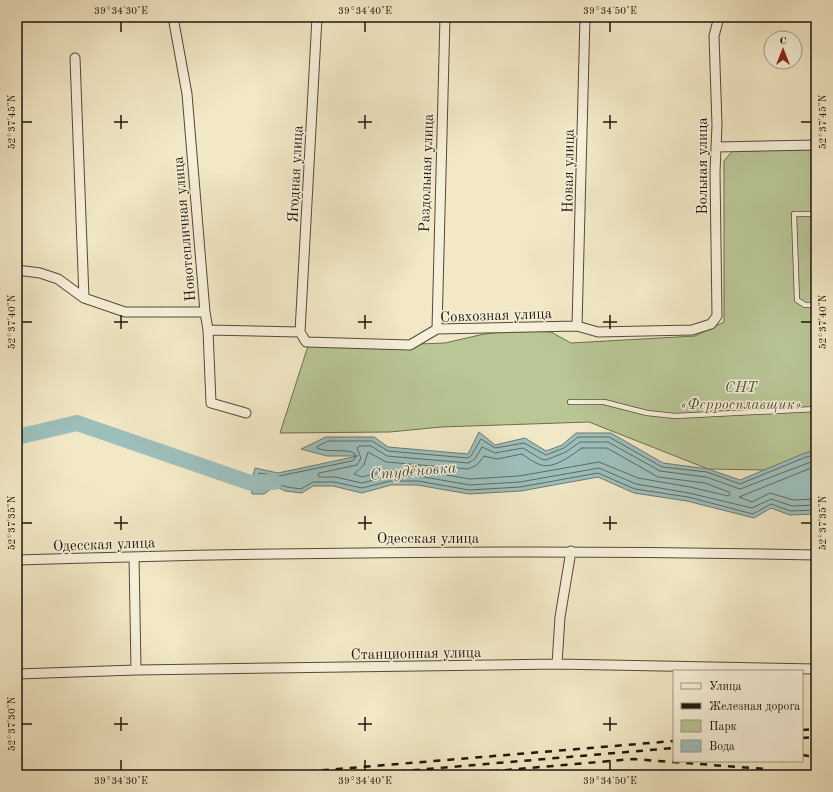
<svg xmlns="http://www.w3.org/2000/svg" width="833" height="792" viewBox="0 0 833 792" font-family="'Old Standard TT',serif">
<rect width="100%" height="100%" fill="#f2e8c5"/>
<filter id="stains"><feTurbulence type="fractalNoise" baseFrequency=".005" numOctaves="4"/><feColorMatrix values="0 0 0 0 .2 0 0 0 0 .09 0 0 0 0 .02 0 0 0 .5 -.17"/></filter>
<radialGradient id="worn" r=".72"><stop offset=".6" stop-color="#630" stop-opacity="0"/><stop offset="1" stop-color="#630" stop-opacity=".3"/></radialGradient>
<path fill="#b9c696" stroke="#6c6e52" d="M816 148V451L764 470 708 469 589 422 441 427 390 432 280 433 308 346H364L445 343 484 334 495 333 501 330 551 332 571 343 695 336 724 322V161L734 149Z"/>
<path fill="#9dbfbc" stroke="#6a7b76" d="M479 432 495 445 525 438 546 451 562 445 576 433H611L663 463 708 469 740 480 805 453 816 451V514L790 515 771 508 754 518 687 501 634 493 598 477 521 491 469 494 417 485H391L362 493 333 486H313L302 493 285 491 275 486 264 494H252L251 483 255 468 278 473 358 456H327L301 449 326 437H374L388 447 468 454Z"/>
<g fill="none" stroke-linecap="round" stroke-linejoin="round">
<path stroke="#5e6a64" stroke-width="1" d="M582 448H607L658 477 705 483 729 492 730 495 728 496 690 487 638 478 599 462 519 476 470 479 418 470H389L362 477 354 474 364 465 368 452 386 462 468 469 477 465 484 456 497 459 522 454C528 458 534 463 541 465 555 469 571 455 582 448Z
M816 455 806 457 740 484 707 472 662 467 609 437H578L564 448 546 455 524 443 495 448 481 439 471 456 468 458 388 451 372 441H328L318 446 317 448C327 453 349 448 355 454V459L352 461 279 476 259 473 255 484 258 490H263L275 483 287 487 301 489 313 482H334L362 488 390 481H418L469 490 520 487 598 473 635 489 688 497 753 514 771 504 791 511 816 510
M816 460 740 489 706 477 660 471 608 442H580L566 452 546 460 541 459 523 448 495 453 482 447 475 459 468 463 387 456 371 446H359L357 448 361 458 357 465 319 473 318 475 319 477H335L362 483 389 476H418L470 485 520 482 599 468 636 484 689 493 752 508 771 499 792 506 816 505
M816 466 739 497 752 502 770 493 793 500 816 499"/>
<path stroke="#9dbfbc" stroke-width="16" d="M17 437 77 423 251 483 274 482"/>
<g stroke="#534a3b" stroke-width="6">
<path id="service" d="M816 214H794L797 300 805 305H816
M570 402H604L647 413 675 416 816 409"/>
</g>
<g stroke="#534a3b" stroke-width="11">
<path id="minor" d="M173 17 187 94 205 312 208 330 211 403 246 413
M75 58 84 298
M717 147 816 145
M17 270 40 273 58 279 84 298 125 312H205
M577 326 585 17
M437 329 445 17
M208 330 300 332 306 342 410 345 437 329 577 326 598 332 692 330 711 324 717 316 715 172 717 125 714 36 719 17
M300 332 317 17
M134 557 136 670
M17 560C283 552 550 549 816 555
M557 664 560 617 571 551
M17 674 136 670 557 664 816 669"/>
</g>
<use href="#service" stroke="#f7f0d9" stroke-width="4.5"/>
<use href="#minor" stroke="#f7f0d9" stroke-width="9"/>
<path stroke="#1e160d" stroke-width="2.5" stroke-dasharray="7 7" stroke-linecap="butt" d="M802 730 816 729
M802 738 816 737
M802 755 816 757
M266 775 674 741
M357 775 674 748
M449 775 633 759 765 769 782 775"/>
</g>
<path fill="none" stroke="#1e160d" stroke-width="1.5" d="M121 22V32M365 22V32M610 22V32M121 115V129M365 115V129M610 115V129M22 122H32M114 122H128M358 122H372M603 122H617M801 122H811M121 315V329M365 315V329M610 315V329M22 322H32M114 322H128M358 322H372M603 322H617M801 322H811M121 516V530M365 516V530M610 516V530M22 523H32M114 523H128M358 523H372M603 523H617M801 523H811M121 717V731M365 717V731M610 717V731M22 724H32M114 724H128M358 724H372M603 724H617M121 760V770M365 760V770M610 760V770"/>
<g text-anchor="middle" stroke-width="3" stroke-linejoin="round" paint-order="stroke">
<g font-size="15" fill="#1e160d" stroke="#f7f0d9">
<text transform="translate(702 166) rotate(-90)" y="5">Вольная улица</text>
<text transform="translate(568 171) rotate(-89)" y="5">Новая улица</text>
<text transform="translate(426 173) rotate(-88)" y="5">Раздольная улица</text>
<text transform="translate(295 174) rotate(-87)" y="5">Ягодная улица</text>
<text transform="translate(184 229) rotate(-95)" y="5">Новотепличная улица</text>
<text transform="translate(496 315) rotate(-2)" y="5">Совхозная улица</text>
<text x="428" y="543">Одесская улица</text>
<text transform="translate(104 544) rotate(-2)" y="5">Одесская улица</text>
<text transform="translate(416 653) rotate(-1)" y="5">Станционная улица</text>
</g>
<g font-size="15" font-style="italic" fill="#54543d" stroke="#f7f0d9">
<text x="741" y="392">СНТ<tspan x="741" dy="17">«Ферросплавщик»</tspan></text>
</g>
<g font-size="16" font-style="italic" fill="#4a514a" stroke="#f7f0d9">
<text transform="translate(413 470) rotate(-5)" y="6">Студёновка</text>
</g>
</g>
<rect width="833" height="792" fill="none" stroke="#f2e8c5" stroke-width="44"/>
<rect x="673" y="670" width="130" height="92" fill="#f7f0d9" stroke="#a09987"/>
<rect x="681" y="683" width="20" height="6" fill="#f7f0d9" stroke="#a09987"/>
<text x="709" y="690" font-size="12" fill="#1e160d">Улица</text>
<rect x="681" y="703" width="20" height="6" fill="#1e160d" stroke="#a09987"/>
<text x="709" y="710" font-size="12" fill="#1e160d">Железная дорога</text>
<rect x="681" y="720" width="20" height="12" fill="#b9c696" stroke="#a09987"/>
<text x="709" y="730" font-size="12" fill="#1e160d">Парк</text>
<rect x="681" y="740" width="20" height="12" fill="#9dbfbc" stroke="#a09987"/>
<text x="709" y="750" font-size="12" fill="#1e160d">Вода</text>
<g transform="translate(783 50)"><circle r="19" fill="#f7f0d9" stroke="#a09987"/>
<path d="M0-3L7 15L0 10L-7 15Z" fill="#8f2418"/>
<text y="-6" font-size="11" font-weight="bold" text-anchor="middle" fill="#1e160d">С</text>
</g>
<rect x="22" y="22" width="789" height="748" fill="none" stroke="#1e160d" stroke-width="1.5"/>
<g font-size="10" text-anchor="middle" fill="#1e160d">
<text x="121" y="14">39°34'30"E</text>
<text x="365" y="14">39°34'40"E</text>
<text x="610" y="14">39°34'50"E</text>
<text transform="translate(11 122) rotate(-90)" y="4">52°37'45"N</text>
<text transform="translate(822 122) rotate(-90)" y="4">52°37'45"N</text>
<text transform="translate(11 322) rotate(-90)" y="4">52°37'40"N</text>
<text transform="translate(822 322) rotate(-90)" y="4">52°37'40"N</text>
<text transform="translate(11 523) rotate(-90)" y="4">52°37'35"N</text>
<text transform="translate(822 523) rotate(-90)" y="4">52°37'35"N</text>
<text transform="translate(11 724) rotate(-90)" y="4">52°37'30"N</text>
<text x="121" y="784">39°34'30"E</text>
<text x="365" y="784">39°34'40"E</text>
<text x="610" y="784">39°34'50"E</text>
</g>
<rect width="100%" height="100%" filter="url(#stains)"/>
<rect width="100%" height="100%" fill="url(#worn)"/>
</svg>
